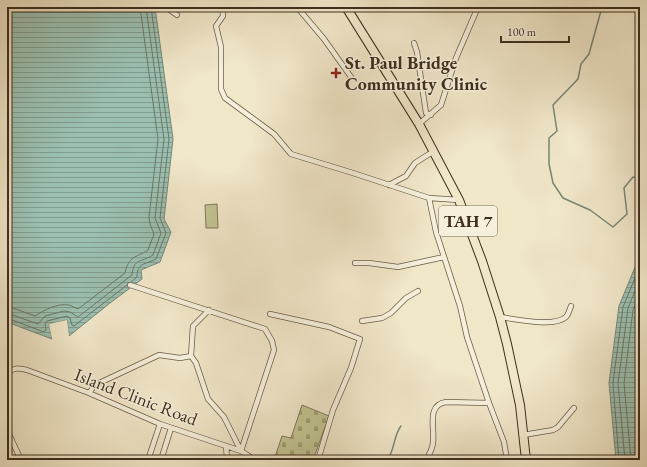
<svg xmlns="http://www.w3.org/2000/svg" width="647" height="467" viewBox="0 0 647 467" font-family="'EB Garamond',serif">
<defs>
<pattern id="cemetery-stones" width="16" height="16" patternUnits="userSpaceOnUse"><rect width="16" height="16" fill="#c1c391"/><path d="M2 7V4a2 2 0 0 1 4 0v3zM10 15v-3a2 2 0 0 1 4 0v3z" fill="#9e9f76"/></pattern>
<pattern id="water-rules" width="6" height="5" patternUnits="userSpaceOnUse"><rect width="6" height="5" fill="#9bc0b1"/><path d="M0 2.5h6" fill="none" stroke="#809c8f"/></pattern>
</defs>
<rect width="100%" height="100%" fill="#f0e6c8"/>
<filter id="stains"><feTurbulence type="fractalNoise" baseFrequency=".005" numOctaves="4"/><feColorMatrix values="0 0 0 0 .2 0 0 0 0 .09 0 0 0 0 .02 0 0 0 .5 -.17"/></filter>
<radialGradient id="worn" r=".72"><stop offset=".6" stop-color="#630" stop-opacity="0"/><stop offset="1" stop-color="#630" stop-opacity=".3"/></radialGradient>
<path fill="#c1c391" stroke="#807857" d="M217 204 218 228H206L205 205Z"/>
<path fill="url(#cemetery-stones)" stroke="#807857" d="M302 405 329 416 313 460H274L282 436 291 438Z"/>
<path fill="url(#water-rules)" stroke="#768676" d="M7 7H155L173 139 164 219 171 232 160 262 141 270 142 279 110 303 69 336 67 320 49 324 52 339 7 322Z
M640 255V460H616L609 383 619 306Z"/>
<path fill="#f0e6c8" d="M67 320 69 336H67L65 322 51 325 54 339H52L49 324Z"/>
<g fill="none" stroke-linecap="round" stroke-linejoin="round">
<path stroke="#6c7767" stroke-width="1" d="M131 282 137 277C137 262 145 265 156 259L166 233 160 218 169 139 151 7
M7 307 13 308 35 316C44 310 57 303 69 305 72 306 75 308 78 309L125 273C129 256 135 258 148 250L154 234 150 224 149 217 158 139 140 7
M7 313 38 324 45 316 64 311 70 312 78 317 132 275C134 258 140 263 153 255L161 233 155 218 164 139 146 7
M7 318 44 332 46 330 45 324 47 321 67 316 70 318 72 325 74 326 127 285
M619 460 613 383 623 307 640 266
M625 460 618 383 628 308 640 279
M631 460 624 383 633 310 640 294"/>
<path stroke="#768676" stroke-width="1.5" d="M602 7 589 54 581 64 578 79 553 105 557 131 549 138V164L553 183 563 198 590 210 613 227 627 214 624 188 633 177 640 179
M387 460C395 451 393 436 401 426"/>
<g stroke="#6a5c48" stroke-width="6">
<path id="street" d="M222 7 223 16 216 26 221 47V89L225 98 274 134 291 154 353 173 429 198 459 200
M297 7 324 39 351 77
M167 8 177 15
M414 43 417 52 426 113 431 115
M419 124 441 105 456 58 478 7
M389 185 406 176 415 163 434 151
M429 198 436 232 460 306 467 337 489 403 504 442 507 460
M355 263H369L398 267 444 257
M130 285 265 329 272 341 274 350 241 451 224 417 208 399 196 363 191 356
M270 314 329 327 360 339 351 368 333 410 318 460
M500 317C516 319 553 328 566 317 568 315 570 309 571 306
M362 321 382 318 391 313 406 298 418 291
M7 374C13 367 19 368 27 370L89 393 160 424 241 451 255 460
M89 393 95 385 159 355 180 358 191 356 193 326 209 310
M7 430 21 460
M523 435 553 430 558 427 574 408
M69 458 73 460
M148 460 160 424
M161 460 171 428
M225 460 227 458 226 446
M426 460C429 455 433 448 433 442 435 428 426 405 446 402L489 403"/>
</g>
<g stroke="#3e2e1d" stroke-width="10">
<path id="highway" d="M346 7 419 124 459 200 482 261 500 317 507 344 520 405 526 460"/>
</g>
<use href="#street" stroke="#f5efdb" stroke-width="4.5"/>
<use href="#highway" stroke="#f0e6c8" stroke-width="8"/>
</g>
<path fill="#8f2418" stroke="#f5efdb" stroke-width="1.5" d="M334 67h4v4h4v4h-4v4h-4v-4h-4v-4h4z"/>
<g text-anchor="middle" stroke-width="3" stroke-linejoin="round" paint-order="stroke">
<rect fill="#f5efdb" stroke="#756856" stroke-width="1" x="439" y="206" width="58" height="30" rx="3"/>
<g font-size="17" font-weight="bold" fill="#3e2e1d">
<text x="468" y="227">TAH 7</text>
</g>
<g font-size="18" font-weight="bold" fill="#3e2e1d" stroke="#f5efdb" text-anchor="start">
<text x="345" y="69">St. Paul Bridge<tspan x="345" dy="21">Community Clinic</tspan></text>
</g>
<g font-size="18" fill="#3e2e1d" stroke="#f5efdb">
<text transform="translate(136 397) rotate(21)" y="6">Island Clinic Road</text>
</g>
</g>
<rect width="647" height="467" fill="none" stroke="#f0e6c8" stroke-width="24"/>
<rect x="8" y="8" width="631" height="451" fill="none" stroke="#3e2e1d" stroke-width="2"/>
<rect x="12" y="12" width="623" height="443" fill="none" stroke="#3e2e1d"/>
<path d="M501 36v6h68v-6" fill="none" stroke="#3e2e1d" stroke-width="2"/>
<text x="507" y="36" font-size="12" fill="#3e2e1d" stroke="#f5efdb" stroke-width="3" paint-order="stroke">100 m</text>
<rect width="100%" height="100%" filter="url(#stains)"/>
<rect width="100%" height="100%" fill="url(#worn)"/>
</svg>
